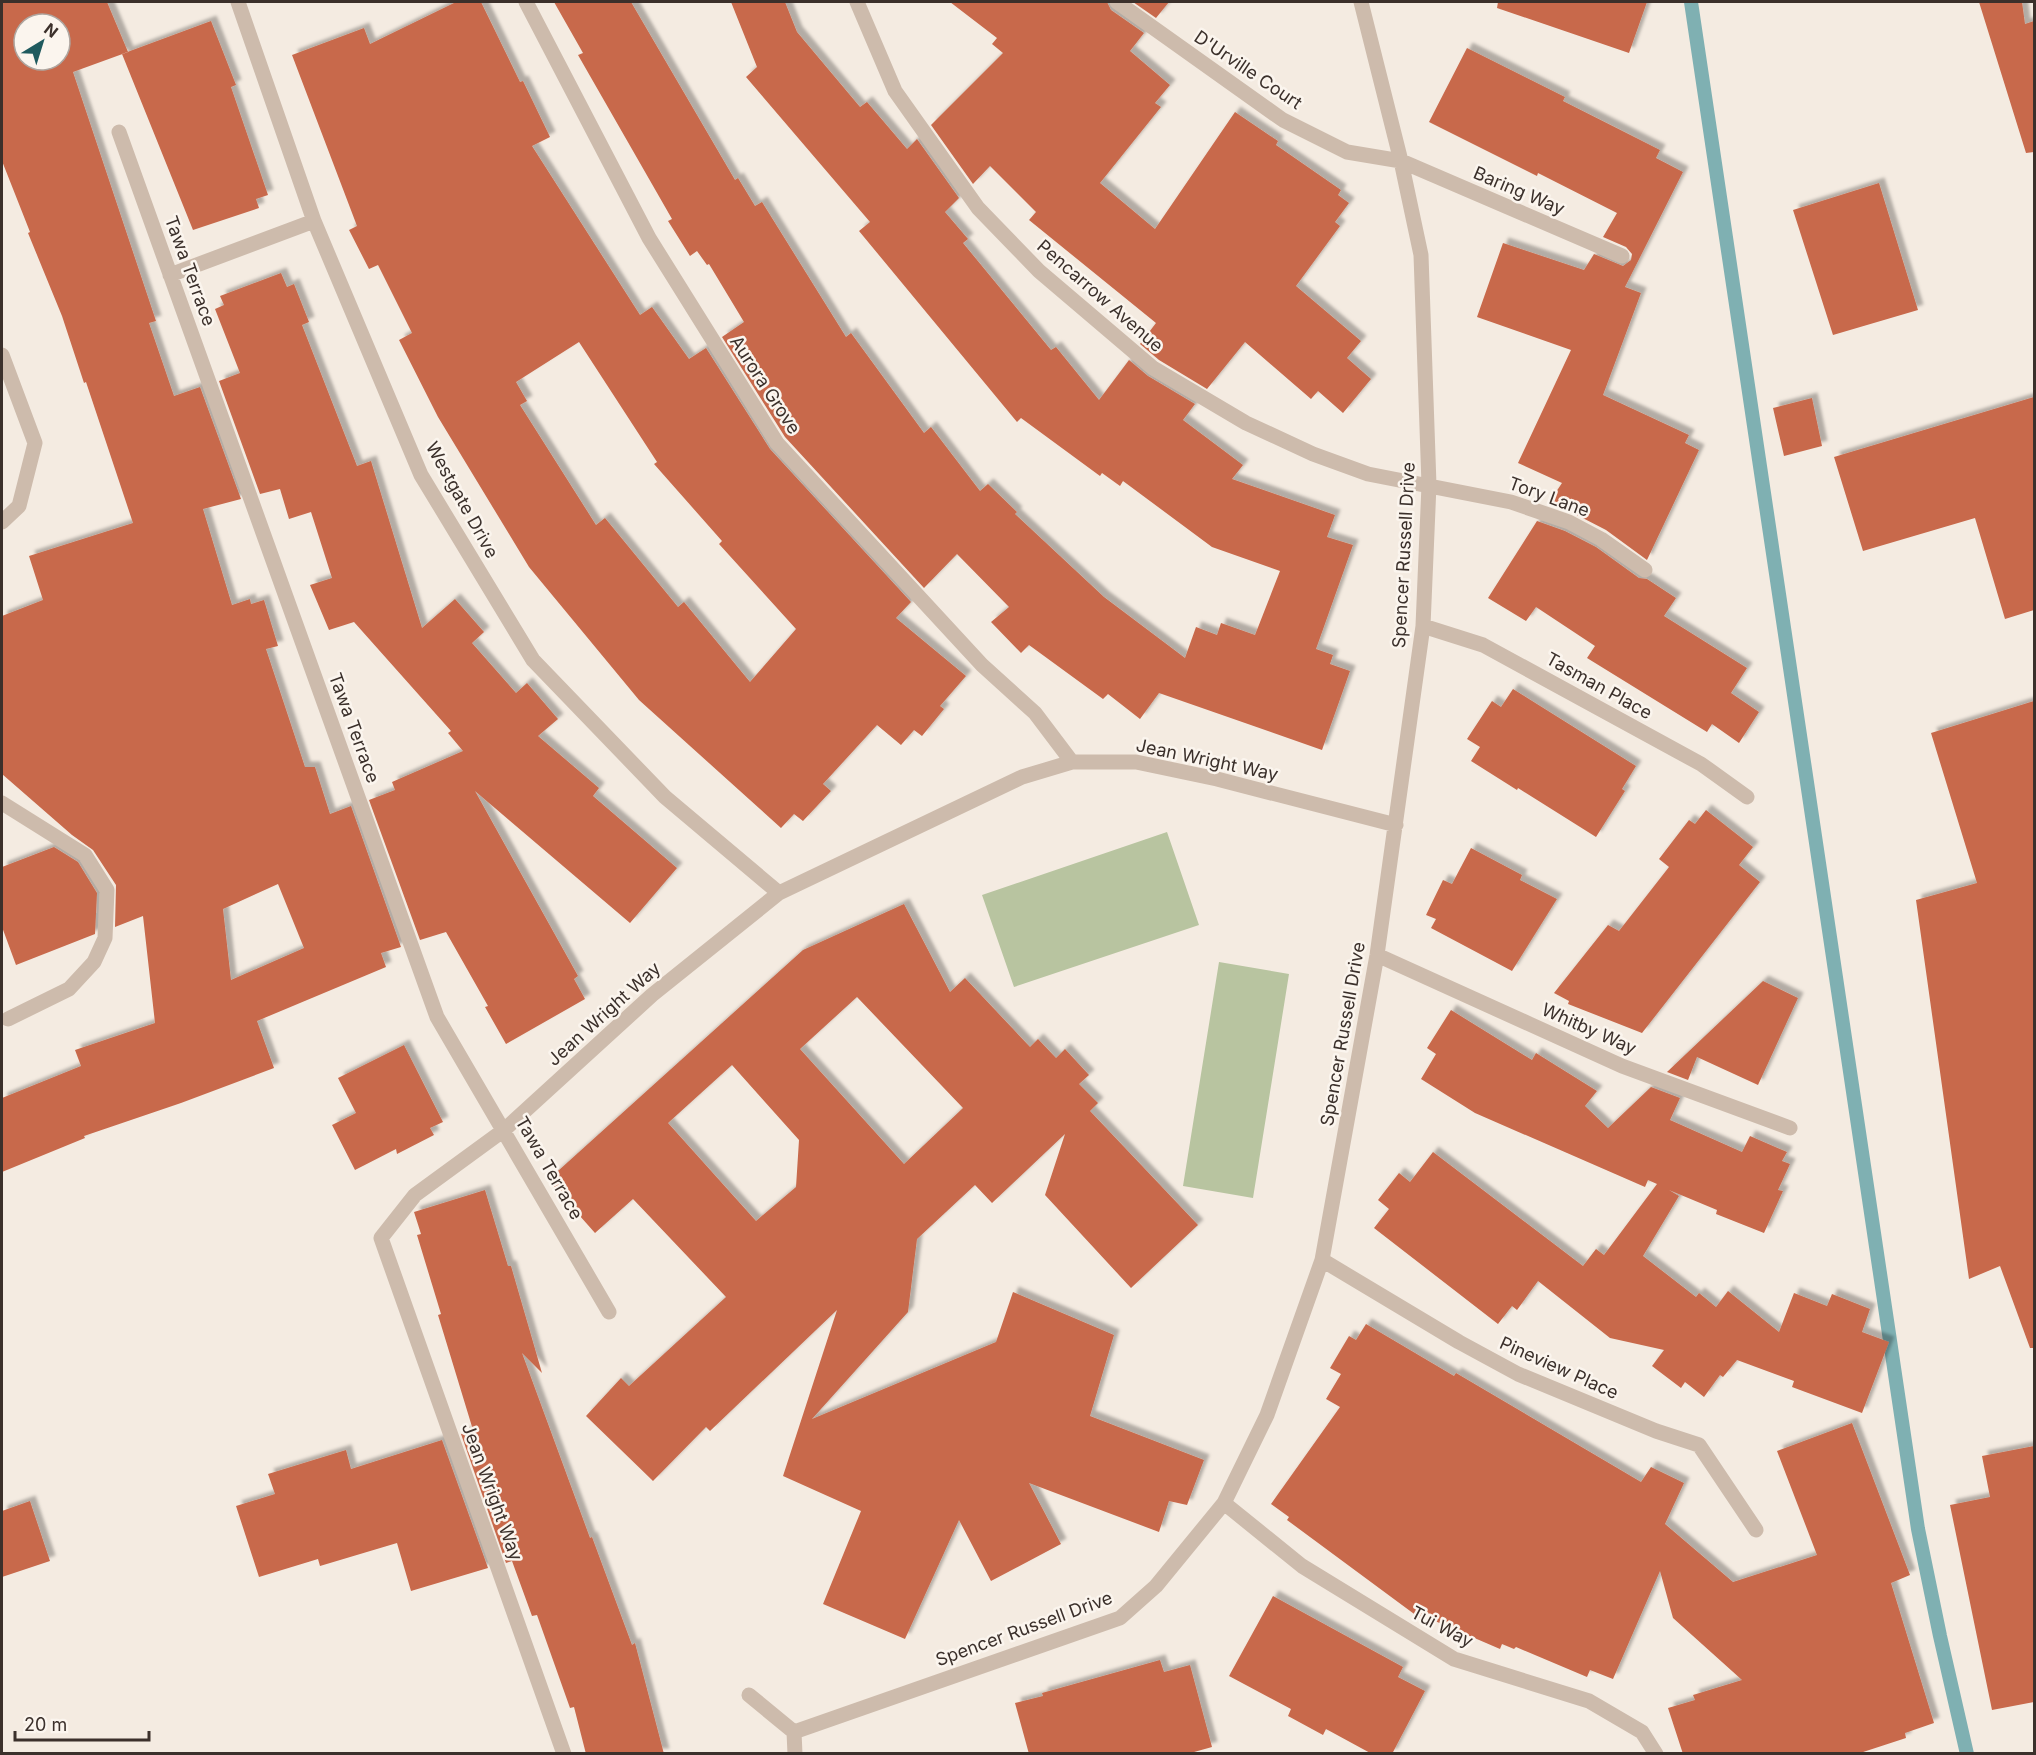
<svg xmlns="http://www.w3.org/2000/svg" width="2036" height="1755" viewBox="0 0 2036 1755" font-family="Inter,sans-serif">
<defs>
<filter id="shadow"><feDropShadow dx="5.5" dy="-5.5" stdDeviation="1.5" flood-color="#0004"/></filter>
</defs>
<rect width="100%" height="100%" fill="#f4ebe1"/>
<path fill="#b8c4a0" d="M1167 832 1199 925 1014 987 982 895Z
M1219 962 1289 974 1253 1198 1183 1186Z"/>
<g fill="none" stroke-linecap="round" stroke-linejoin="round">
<path stroke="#7fb0b2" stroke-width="14" d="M1691 2 1918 1529 1940 1636 1967 1754"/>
</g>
<path fill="#c8694b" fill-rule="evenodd" filter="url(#shadow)" d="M2 2H107L128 52 73 72 156 321 149 323 174 396 200 387 241 499 203 509 232 605 250 599 251 604 264 600 278 646 266 649 305 767H315L330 814 351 806 401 947 381 953 386 967 257 1021 274 1068 181 1103 84 1136 85 1138 2 1172V1098L81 1066 75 1050 155 1023 143 916 115 927 116 885 93 850 72 835 2 774V616L43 600 29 556 133 523 86 382 84 383 62 316 28 233 30 232 2 161ZM24 24H60V60H24ZM278 884 304 948 231 980 223 909Z
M456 2H481L520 82 523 81 550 137 532 146 640 315 652 307 689 359 706 348 770 449 911 602 896 618 966 676 940 706 944 709 922 736 914 730 901 745 877 725 823 784 831 791 803 821 794 814 781 828 639 700 529 567 438 417 399 340 412 333 378 265 369 269 349 230 357 226 292 55 364 28 370 44ZM579 342 657 462 654 464 722 541 719 544 796 629 750 682 684 602 678 607 605 518 596 525 520 405 527 401 516 382Z
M554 2H631L735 180 738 178 755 206 762 202 846 337 851 333 924 433 931 427 980 491 988 484 1017 512 1015 514 1104 597 1185 658 1196 627 1217 635 1221 623 1255 635 1280 571 1212 547 1123 481 1120 486 1102 473 1100 476 1021 418 1017 422 859 231 870 222 746 77 757 67 731 2H785L797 32 860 107 867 102 907 149 917 139 959 198 945 212 968 239 963 243 1051 350 1056 347 1099 400 1129 360 1148 376 1195 404 1183 420 1243 465 1232 479 1335 515 1327 537 1353 545 1316 649 1333 655 1330 664 1350 671 1322 750 1159 693 1140 719 1108 694 1103 699 1029 645 1021 653 991 622 1009 607 957 554 924 588 785 437 722 337 744 322 709 264 707 265 697 251 690 256 668 221 672 219 578 55 583 53Z
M950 2H1107L1111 10 1144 33 1130 51 1170 85 1155 103 1161 107 1100 183 1155 229 1235 112 1278 141 1276 145 1341 190 1338 195 1349 203 1335 222 1340 226 1296 286 1361 341 1347 358 1371 379 1343 413 1318 391 1311 399 1245 342 1207 389 1159 360 1140 344 1156 323 1029 220 1036 212 990 166 973 184 931 125 1003 53 992 44 997 38Z
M1133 2H1169L1156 18Z
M1498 2H1647L1629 53 1497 8Z
M1979 2H2022L2025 24 2034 21V152L2026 153Z
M211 21 236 85 231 87 268 195 256 199 259 208 193 230 122 54Z
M1467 48 1565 97 1563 101 1660 150 1656 158 1683 172 1625 287 1641 293 1603 395 1689 435 1685 443 1699 450 1647 560 1606 530 1573 513 1548 504 1562 483 1518 463 1571 350 1477 317 1503 243 1584 270 1594 254 1623 266 1631 260 1632 254 1626 247 1603 237 1617 213 1538 173 1537 176 1429 122Z
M1879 183 1918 310 1833 335 1793 210Z
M281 273 287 287 294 284 309 322 302 325 357 466 371 461 422 628 455 599 484 632 472 643 516 693 527 683 558 719 538 736 599 788 593 796 677 868 630 923 475 791 578 976 574 979 585 999 506 1044 485 1007 488 1006 446 932 420 940 369 800 395 790 392 782 463 751 448 733 451 731 354 622 329 630 310 585 332 578 311 512 289 519 280 489 260 494 219 381 240 373 215 309 224 305 220 296Z
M2034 397V610L2005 619 1975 518 1863 551 1834 457Z
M1812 398 1822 446 1784 456 1773 408Z
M1537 521 1565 531 1596 547 1639 578 1647 579 1676 598 1664 616 1747 668 1731 693 1759 712 1739 743 1712 724 1707 732 1587 658 1595 646 1536 607 1526 621 1488 598Z
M1513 689 1636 766 1622 789 1625 791 1596 837 1518 788 1517 790 1471 761 1480 747 1467 739 1492 701 1501 707Z
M2034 701V1348H2030L2000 1266 1969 1279 1916 900 1977 883 1931 733Z
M1706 810 1753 847 1739 865 1760 882 1642 1033 1568 1004 1569 1001 1554 993 1608 925 1619 931 1669 867 1659 859 1689 820 1695 824Z
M54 847 78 862 97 893 95 934 16 965 2 927V867Z
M1471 848 1522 875 1520 880 1557 899 1512 971 1431 928 1436 919 1426 915 1443 880 1452 884Z
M904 904 950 992 965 978 1030 1047 1038 1039 1056 1058 1065 1049 1089 1075 1079 1084 1098 1103 1090 1111 1198 1225 1131 1288 1045 1195 1065 1134 992 1203 975 1185 917 1239 908 1312 812 1419 996 1342 1013 1292 1114 1335 1090 1416 1204 1460 1187 1505 1169 1501 1159 1532 1029 1483 1061 1544 991 1581 959 1520 905 1639 823 1604 861 1511 783 1476 837 1310 710 1431 706 1427 653 1481 586 1416 621 1378 629 1386 726 1297 633 1199 595 1233 548 1180 803 950ZM857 997 963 1108 904 1164 800 1049ZM732 1065 799 1140 796 1187 756 1221 668 1123Z
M1763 981 1798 998 1758 1085 1697 1057 1688 1080 1667 1072Z
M1451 1010 1532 1060 1536 1053 1597 1091 1585 1106 1608 1128 1651 1087 1680 1098 1670 1120 1742 1152 1750 1136 1787 1152 1782 1161 1790 1164 1778 1190 1783 1191 1764 1233 1716 1214 1717 1210 1669 1190 1679 1196 1643 1256 1696 1297 1699 1293 1716 1307 1728 1291 1779 1332 1794 1293 1827 1306 1832 1294 1870 1309 1862 1332 1889 1342 1862 1413 1792 1387 1794 1381 1737 1360 1723 1377 1720 1375 1704 1397 1685 1382 1681 1388 1652 1366 1664 1350 1610 1338 1538 1281 1517 1310 1512 1306 1498 1324 1374 1228 1389 1209 1378 1200 1399 1173 1410 1182 1433 1152 1583 1266 1596 1249 1604 1255 1657 1184 1648 1180 1645 1187 1475 1113 1421 1079 1436 1054 1427 1048Z
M404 1045 443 1122 430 1128 434 1135 397 1154 396 1149 355 1170 332 1125 356 1113 338 1078Z
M485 1190 508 1266H511L542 1373 522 1353 590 1538 592 1537 632 1645 635 1643 664 1754H586L574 1707 570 1708 537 1615 532 1616 512 1561 506 1563 461 1434 473 1430 438 1315 441 1314 417 1235 421 1234 414 1212Z
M1366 1324 1454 1376 1456 1373 1641 1482 1651 1467 1684 1483 1665 1524 1733 1582 1817 1555 1777 1451 1852 1423 1910 1575 1891 1583 1934 1723 1905 1733 1906 1738 1857 1754H1683L1668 1708 1695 1700 1693 1695 1742 1680 1673 1618 1660 1571 1613 1679 1590 1670 1587 1677 1516 1647 1514 1649 1502 1644 1500 1649 1428 1618 1425 1622 1287 1520 1289 1517 1271 1504 1340 1407 1326 1399 1341 1374 1330 1368 1349 1336 1356 1340Z
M442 1440 488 1568 411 1591 397 1543 320 1566 318 1559 259 1577 236 1506 275 1494 268 1474 346 1450 351 1469Z
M2034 1446V1702L1992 1710 1950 1505 1990 1497 1982 1456Z
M30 1501 50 1561 2 1577V1511Z
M1273 1596 1403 1667 1398 1677 1425 1691 1392 1754H1372L1326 1729 1323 1735 1288 1716 1291 1709 1229 1676Z
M1160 1660 1164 1672 1190 1665 1212 1747 1187 1754H1029L1015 1703 1043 1696 1042 1693Z"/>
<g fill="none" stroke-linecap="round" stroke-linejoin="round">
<path stroke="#cdbbac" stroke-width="15" d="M238 2 314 221 421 475 533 660 665 797 779 893
M526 2 649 238 777 443 982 665 1035 713 1072 762
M857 2 895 91 978 208 1039 271 1153 368 1246 423 1313 454 1368 474 1511 502 1569 522 1601 539 1645 570
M1117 2 1283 120 1347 152 1401 161 1622 256
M119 132 437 1017 609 1312
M170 275 314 221
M2 355 35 443 19 506 2 522
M1423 626 1483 645 1701 764 1747 797
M2 803 85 855 107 890 105 938 94 962 69 989 8 1019
M1377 955 1622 1066 1790 1128
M1322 1260 1459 1342 1518 1374 1656 1431 1699 1445 1756 1530
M1224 1503 1302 1566 1454 1659 1589 1701 1642 1732 1656 1754
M749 1695 794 1732 1120 1618 1156 1586 1224 1503 1267 1415 1322 1260 1377 955 1423 626 1429 485 1421 255 1401 161 1361 2
M794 1732 795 1754
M564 1754 381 1238 415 1195 504 1130 652 995 779 893 1022 777 1072 762H1136L1217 779 1396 825"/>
</g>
<g text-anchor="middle" stroke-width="5" stroke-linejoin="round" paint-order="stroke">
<g font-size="18" fill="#3b302b" stroke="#fbf5ee">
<text transform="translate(1248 70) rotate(34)" y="6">D'Urville Court</text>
<text transform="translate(1519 191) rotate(23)" y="6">Baring Way</text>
<text transform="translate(190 271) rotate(70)" y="6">Tawa Terrace</text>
<text transform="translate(1100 296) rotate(41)" y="6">Pencarrow Avenue</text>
<text transform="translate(765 385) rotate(57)" y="6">Aurora Grove</text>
<text transform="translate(1549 497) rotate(20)" y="6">Tory Lane</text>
<text transform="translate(462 500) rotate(61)" y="6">Westgate Drive</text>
<text transform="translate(1404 555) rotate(-87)" y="6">Spencer Russell Drive</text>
<text transform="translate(1599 686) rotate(29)" y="6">Tasman Place</text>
<text transform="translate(354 728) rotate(70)" y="6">Tawa Terrace</text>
<text transform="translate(1207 760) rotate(12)" y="6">Jean Wright Way</text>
<text transform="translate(604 1014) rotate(-42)" y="6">Jean Wright Way</text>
<text transform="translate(1589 1029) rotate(24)" y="6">Whitby Way</text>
<text transform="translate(1343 1034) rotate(-80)" y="6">Spencer Russell Drive</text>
<text transform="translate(549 1168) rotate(60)" y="6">Tawa Terrace</text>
<text transform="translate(1559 1368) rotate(24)" y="6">Pineview Place</text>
<text transform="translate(492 1492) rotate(70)" y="6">Jean Wright Way</text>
<text transform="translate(1442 1627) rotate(28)" y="6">Tui Way</text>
<text transform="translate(1024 1629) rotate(-20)" y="6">Spencer Russell Drive</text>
</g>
</g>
<rect width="2036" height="1755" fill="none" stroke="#3b302b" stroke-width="6"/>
<g transform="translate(42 42) rotate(38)"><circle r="28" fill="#fbf5ee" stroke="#aea6a0" stroke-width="1.5"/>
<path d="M0-4.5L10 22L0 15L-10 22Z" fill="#1f5a5e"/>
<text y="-9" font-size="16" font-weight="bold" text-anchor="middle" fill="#3b302b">N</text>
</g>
<path d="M15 1731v9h134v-9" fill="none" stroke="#3b302b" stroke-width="3"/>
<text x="24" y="1731" font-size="18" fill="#3b302b" stroke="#fbf5ee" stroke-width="4.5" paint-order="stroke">20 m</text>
</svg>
